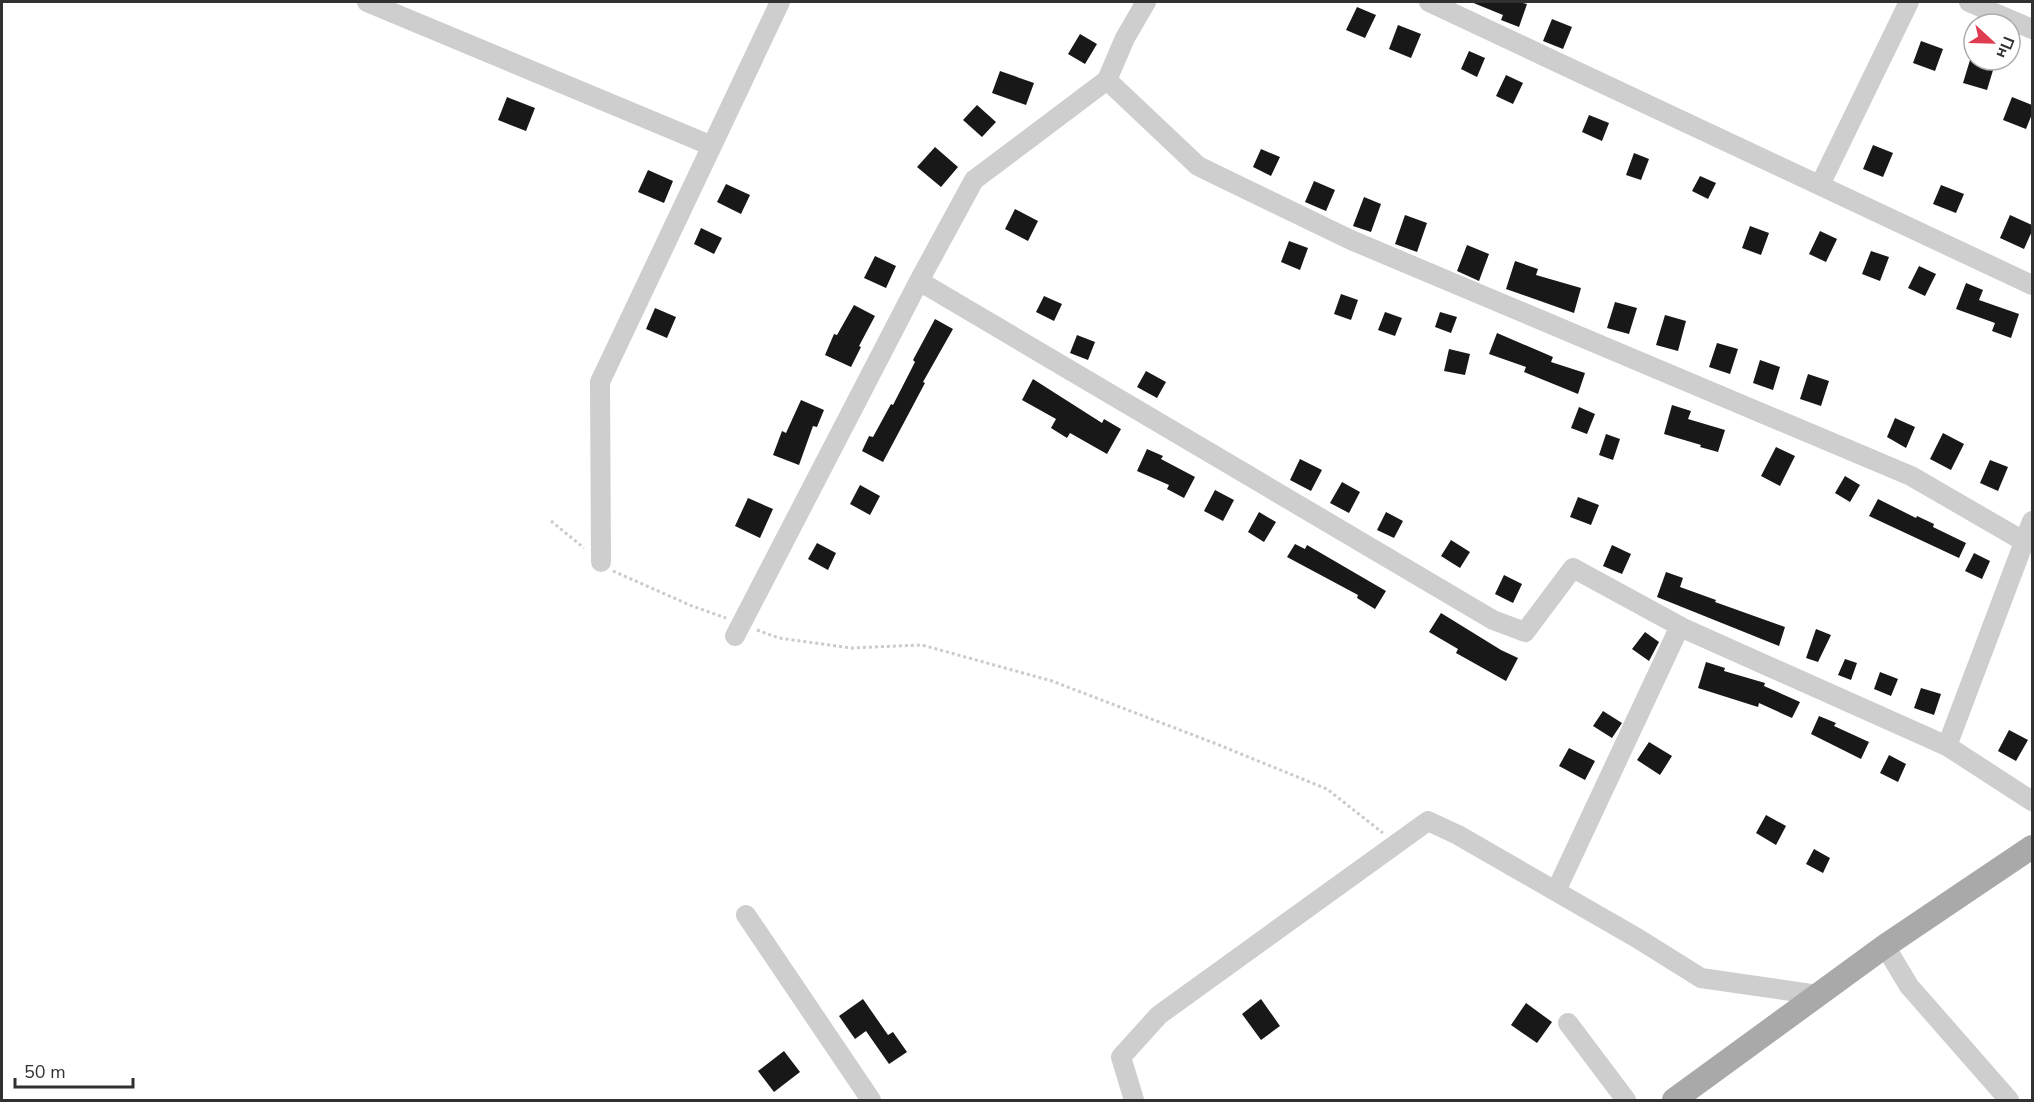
<svg xmlns="http://www.w3.org/2000/svg" width="2034" height="1102" viewBox="0 0 2034 1102" font-family="'Nunito Sans',sans-serif">
<rect width="100%" height="100%" fill="#fff"/>
<path fill="#181818" d="M1471 2H1519L1527 4 1519 27 1501 20 1503 15Z
M1357 7 1376 15 1365 38 1346 30Z
M1552 19 1572 27 1563 49 1543 41Z
M1398 25 1421 34 1411 58 1389 49Z
M1080 34 1097 44 1085 64 1068 54Z
M1921 41 1943 49 1935 71 1913 63Z
M1469 51 1485 58 1477 77 1461 69Z
M1970 60 1994 67 1987 90 1963 83Z
M1000 71 1034 83 1026 105 992 93Z
M1506 75 1523 83 1513 104 1496 96Z
M507 97 535 108 526 131 498 120Z
M2012 97 2032 105V114L2026 129 2003 120Z
M977 105 996 122 982 137 963 120Z
M1589 115 1609 123 1602 141 1582 132Z
M1873 145 1893 153 1883 177 1863 169Z
M935 147 958 167 941 187 917 167Z
M1261 149 1280 157 1271 176 1253 167Z
M1634 153 1649 159 1641 180 1626 175Z
M648 170 673 181 664 203 638 192Z
M1700 176 1716 183 1708 199 1692 191Z
M1314 181 1335 190 1326 211 1305 202Z
M726 184 750 195 741 214 717 202Z
M1941 185 1964 194 1956 213 1933 204Z
M1364 197 1381 204 1371 232 1353 226Z
M1015 209 1038 221 1028 241 1005 229Z
M1405 215 1427 223 1417 252 1395 244Z
M2010 215 2032 225V231L2024 249 2000 238Z
M1750 226 1769 233 1761 255 1742 248Z
M701 228 722 238 714 254 694 244Z
M1820 231 1837 239 1826 262 1809 254Z
M1289 241 1308 248 1300 270 1281 262Z
M1467 245 1489 254 1479 281 1457 271Z
M1871 251 1889 257 1880 281 1862 274Z
M875 256 896 266 886 288 864 278Z
M1515 261 1538 269 1536 275 1581 288 1574 313 1506 289Z
M1919 266 1936 274 1925 296 1908 288Z
M1966 283 1983 290 1979 300 2019 314 2011 338 1992 331 1995 323 1956 309Z
M1341 294 1358 300 1351 320 1334 314Z
M1044 296 1062 304 1054 321 1036 312Z
M1615 302 1637 308 1629 334 1607 328Z
M854 305 875 316 859 346 861 347 851 367 825 355 834 334 837 335Z
M655 308 676 317 667 338 646 329Z
M1385 312 1402 318 1395 336 1378 330Z
M1440 312 1457 317 1451 333 1435 327Z
M1665 315 1686 321 1678 351 1656 345Z
M935 319 953 329 923 382 925 383 883 462 862 451 869 436 873 437 891 404 893 405 915 362 913 360Z
M1497 333 1553 357 1551 362 1585 373 1578 394 1524 372 1526 367 1489 354Z
M1077 335 1095 342 1088 360 1070 353Z
M1717 343 1738 349 1730 374 1709 367Z
M1449 349 1470 354 1465 375 1444 371Z
M1760 360 1780 367 1773 390 1753 383Z
M1146 371 1166 382 1157 398 1137 387Z
M1808 374 1829 381 1821 406 1800 399Z
M1033 379 1102 423 1104 419 1121 429 1107 454 1070 433 1067 438 1051 428 1056 419 1022 400Z
M801 400 824 410 817 427 813 426 799 465 773 455 782 431 786 433Z
M1672 405 1691 411 1688 419 1725 430 1718 452 1700 447 1701 445 1664 434Z
M1579 407 1595 414 1587 434 1571 428Z
M1895 418 1915 427 1906 448 1887 437Z
M1943 433 1964 444 1951 470 1930 459Z
M1606 434 1620 439 1613 460 1599 455Z
M1776 447 1795 456 1780 486 1761 476Z
M1147 449 1163 456 1161 459 1195 477 1184 498 1167 489 1169 485 1137 471Z
M1300 459 1322 470 1311 491 1290 480Z
M1990 460 2008 467 1998 491 1980 483Z
M1845 476 1860 485 1850 502 1835 493Z
M1342 482 1360 492 1349 513 1330 503Z
M860 485 880 496 870 515 850 504Z
M1215 490 1234 500 1223 521 1204 511Z
M1578 497 1599 505 1591 525 1570 517Z
M748 498 773 509 760 538 735 526Z
M1878 499 1916 518 1917 516 1934 524 1933 527 1966 543 1959 558 1869 516Z
M1259 512 1276 522 1264 542 1248 532Z
M1386 512 1403 521 1394 538 1377 530Z
M1451 540 1470 552 1460 568 1441 556Z
M817 543 836 553 828 570 808 559Z
M1295 544 1305 549 1307 545 1386 591 1375 609 1357 598 1358 595 1287 557Z
M1612 545 1631 554 1622 574 1603 566Z
M1974 553 1990 561 1982 579 1965 571Z
M1666 572 1683 578 1680 587 1716 600 1715 602 1785 627 1779 646 1657 597Z
M1504 575 1522 584 1513 603 1495 594Z
M1441 613 1501 650 1518 658 1506 681 1456 653 1458 649 1429 632Z
M1816 629 1831 635 1818 662 1806 658Z
M1645 632 1659 642 1649 661 1632 649Z
M1845 659 1857 663 1851 680 1838 675Z
M1706 662 1725 668 1724 671 1765 683 1764 686 1800 702 1792 718 1759 703 1758 707 1698 688Z
M1880 672 1898 679 1891 696 1874 689Z
M1921 688 1941 694 1934 715 1914 708Z
M1603 711 1622 723 1612 738 1593 726Z
M1819 716 1836 723 1834 726 1869 742 1861 759 1811 734Z
M2009 730 2028 740 2016 761 1998 751Z
M1649 742 1672 756 1660 775 1637 760Z
M1569 748 1595 761 1585 780 1559 766Z
M1889 755 1906 764 1898 782 1880 773Z
M1766 815 1786 826 1776 845 1756 833Z
M1814 849 1830 858 1823 873 1806 864Z
M863 999 888 1035 893 1032 907 1052 889 1064 866 1031 855 1039 839 1016Z
M1261 999 1280 1026 1261 1040 1242 1014Z
M1526 1003 1552 1022 1537 1043 1511 1025Z
M784 1051 800 1072 774 1092 758 1071Z"/>
<g fill="none" stroke-linecap="round" stroke-linejoin="round">
<path stroke="#cbcbcb" stroke-width="3" stroke-dasharray="3 3" stroke-linecap="butt" d="M551 521 584 548
M613 571 692 606 726 618
M757 630 779 638 851 648 922 645 1052 681 1214 743 1327 789 1383 833"/>
<path stroke="#cecece" stroke-width="20" d="M367 2 712 146
M1429 2 2032 285
M1969 2 2032 29
M1107 80 1198 166 1351 240 1911 476 2025 542
M1820 185 1909 2
M919 281 1493 620 1525 632 1573 568 1685 629 1947 746 2032 521
M601 562 600 382 780 2
M735 636 919 281 974 180 1107 80 1125 38 1146 2
M1947 746 2032 801
M1556 891 1680 626
M746 915 871 1100
M1885 946 1909 986 2009 1100
M1568 1023 1626 1100
M1134 1100 1121 1057 1159 1015 1428 821 1458 835 1637 938 1701 978 1818 995"/>
<path stroke="#a9a9a9" stroke-width="24" d="M1674 1100 1885 946 2032 847"/>
</g>
<rect width="2034" height="1102" fill="none" stroke="#313131" stroke-width="6"/>
<g transform="translate(1992 42) rotate(112)"><circle r="28" fill="#ffffff" stroke="#adadad" stroke-width="1.5"/>
<path d="M0-4.5L10 22L0 15L-10 22Z" fill="#df3c4f"/>
<text y="-9" font-size="16" font-weight="bold" text-anchor="middle" fill="#313131">Пн</text>
</g>
<path d="M15 1078v9h118v-9" fill="none" stroke="#313131" stroke-width="3"/>
<text x="24" y="1078" font-size="18" fill="#313131" stroke="#ffffff" stroke-width="4.5" paint-order="stroke">50 m</text>
</svg>
